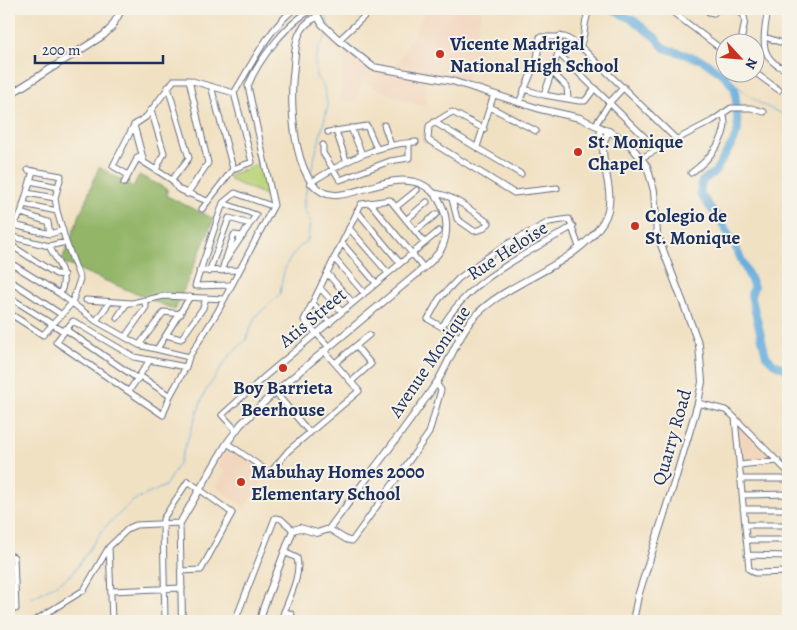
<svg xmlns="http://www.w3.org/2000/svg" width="797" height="630" viewBox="0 0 797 630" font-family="Alegreya,serif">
<rect width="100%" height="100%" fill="#f7f3e8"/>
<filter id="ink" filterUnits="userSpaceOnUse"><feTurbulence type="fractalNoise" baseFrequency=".02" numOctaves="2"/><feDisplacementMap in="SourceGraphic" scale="10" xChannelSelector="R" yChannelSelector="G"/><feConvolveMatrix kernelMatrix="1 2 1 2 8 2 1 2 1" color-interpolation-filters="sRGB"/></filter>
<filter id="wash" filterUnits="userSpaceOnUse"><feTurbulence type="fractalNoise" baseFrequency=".0096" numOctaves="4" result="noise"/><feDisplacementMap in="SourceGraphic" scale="20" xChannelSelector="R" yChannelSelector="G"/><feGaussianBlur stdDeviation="1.12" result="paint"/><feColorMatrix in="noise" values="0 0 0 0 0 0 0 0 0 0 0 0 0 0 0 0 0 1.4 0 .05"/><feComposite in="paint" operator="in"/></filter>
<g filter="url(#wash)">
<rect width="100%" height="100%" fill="#f1e1c3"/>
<path fill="#f2d5bd" d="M424 9H482L477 34 485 38 465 81 396 67 425 13Z
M344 54 351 55 361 63 375 69 425 78 426 106 413 104 362 82 355 103 340 98Z
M739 425 773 460 740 463 736 427Z
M228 447 268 474 244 507 216 487 225 471 217 466Z"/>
<path fill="#bad378" stroke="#6a816b" d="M263 162 270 197 230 180 229 176Z"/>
<path fill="#93b568" stroke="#577263" d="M99 167 133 187 139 175 167 189V196L214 219 175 310 61 262Z"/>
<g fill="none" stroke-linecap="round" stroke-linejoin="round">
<path stroke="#66addd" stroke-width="1" d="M324 9 329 27
M733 86 738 87 761 104 788 117
M310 175 328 106 323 85 316 77 315 60 319 47 328 33
M32 598 62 581 72 574 104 528 133 501 165 486 179 463 204 394 229 356 246 340 255 317 280 294C284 265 286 260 308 239L310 221 304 210V201L308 181"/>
<path stroke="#66addd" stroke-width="8" d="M611 9 633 20 656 38 664 48 702 60 725 76 735 89 738 130 734 140 715 172 702 181 700 194 720 220 734 244 754 287 751 295 766 356 773 363 788 370"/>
</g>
</g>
<g filter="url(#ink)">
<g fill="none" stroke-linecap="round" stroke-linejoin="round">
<g stroke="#666d81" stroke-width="7">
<path id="minor" d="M733 9 743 14 745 20 741 42
M768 9C764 35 756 60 788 70
M709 12 714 13 717 9
M675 14 724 51
M765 37 788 45
M339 40 372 9
M580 46C587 35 582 19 591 9
M558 53 657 149
M552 72 567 87 568 99
M754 72 779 90
M211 86 233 169
M168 87 189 158 172 180
M524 89 544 95 579 101H585L595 88
M544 95 558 53 560 36
M519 103 537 59 540 37H565L580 46 676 139
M490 107 536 131
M151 110 164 153 156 170
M434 122 521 174
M596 124 610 102 624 87
M134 125 144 162
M384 125 391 145
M601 127 599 139 602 146
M351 128 362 154
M484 129 452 112 429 126 428 140 514 193 557 188
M336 131 346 160
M328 132 367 126 377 149
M323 145V153L340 180 390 161 409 158V143
M477 147 494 94
M137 158 172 180 178 189 207 201
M641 158 712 121 731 108H751L764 112
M691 173C708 161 732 134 723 113
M128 175 113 166 134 125 146 117 174 80H189L234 93
M30 181 58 187
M124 183 138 157
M310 183C343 162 376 144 416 142
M27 193 55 198
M433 193C453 194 473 212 489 223L482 229 474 231 457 219 452 199
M187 194 208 163 189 80
M370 203 424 268
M23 204 57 211
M396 207 417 190
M202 209 233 169 252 162 234 93C252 64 267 31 294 9
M357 211 400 263
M21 213 48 222 50 234
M406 220 427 202
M14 225 50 234 63 230
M349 228 388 273
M415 231 437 214
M9 232 21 213 33 171
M9 236 49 246 66 242
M342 243 376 283
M9 244 56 274 64 275
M49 246C58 263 69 276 60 294
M226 258 234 235 243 236
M334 258 364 293
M9 262 60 294 96 321 139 345 189 357
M199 271 239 270
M222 271 224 263 256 215 223 203
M209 272 229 218 250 224
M327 273 353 303
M9 280 62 315
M230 285 195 286 223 203 235 193 269 205
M320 288 342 312
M9 297 63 331
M86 300 132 303 164 296 224 299
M313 303 330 323
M9 313 43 335 72 303 80 279 66 242 57 211 55 198 61 176 28 170
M117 318 127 303
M96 321 109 303
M442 327C470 278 526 255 573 226
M65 329 138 379
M166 335 181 339 203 308 206 298
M125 337 146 307 144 300
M461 338 428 319 439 299 458 279 483 260 507 244 549 222 569 219 579 247
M139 345 164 312 181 314
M329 347 304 320 361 204 390 200 425 243
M157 349 190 297
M335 363 369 335
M186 367 134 357 73 321 56 342 163 415 170 396 186 367 189 357 218 311 274 205 248 86C258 60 289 20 314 9
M140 376 170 396
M351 382 371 364 356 346
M129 391 150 360
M275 392 310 433
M698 403 725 410 731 414 788 472
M735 418 749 569 755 573 788 572
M236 430 222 415 263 378 439 231
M227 443 270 473 288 451 359 391 324 351
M739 465 778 461
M740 479H788
M742 495 788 494
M743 509H788
M745 525H788
M329 529 347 540 352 541 429 433 441 390 436 383
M746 540H788
M109 547 112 621
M9 555 14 557 16 609
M747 555 788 556
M111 591 182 588
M284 611 291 614 295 621
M34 621 84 590 109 547 129 528 136 525 180 523 181 571 201 570 232 513 188 481 163 519V523L165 621
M235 621 275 518 281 519 293 530
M281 621C286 603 302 577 297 558L284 552"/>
</g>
<g stroke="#666d81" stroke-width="8">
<path id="tertiary" d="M314 9 322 24 339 40 373 67 452 81 540 109 580 118 618 136 631 146 647 166 654 191 657 234 699 345 702 382 698 403 675 480 638 596 633 621
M9 95 104 35 111 28 122 9
M180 523 227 443 241 424 275 392 424 268C431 261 440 254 443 245 453 218 439 184 409 181 385 178 361 193 338 195 293 199 290 105 293 76 296 52 292 28 317 17
M181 571 182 621
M260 621 264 606 293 530 300 528 317 533 329 529C365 480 403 432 437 382 450 362 458 334 475 316 510 279 575 267 603 222 622 191 591 157 609 131"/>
</g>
<use href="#minor" stroke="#fff" stroke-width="5"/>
<use href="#tertiary" stroke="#fff" stroke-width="6"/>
</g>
</g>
<g fill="#c8321e" stroke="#f7f3e8" stroke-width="2">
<circle cx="440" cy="54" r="5"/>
<circle cx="578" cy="152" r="5"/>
<circle cx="635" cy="226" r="5"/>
<circle cx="283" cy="368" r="5"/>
<circle cx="241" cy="482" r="5"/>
</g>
<g text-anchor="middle" stroke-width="4" stroke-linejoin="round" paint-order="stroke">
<g font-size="19" font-weight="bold" fill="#1b2f5e" stroke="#f7f3e8" text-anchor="start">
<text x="450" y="50">Vicente Madrigal<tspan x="450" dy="22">National High School</tspan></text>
<text x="588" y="148">St. Monique<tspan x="588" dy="22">Chapel</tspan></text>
<text x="645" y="222">Colegio de<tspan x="645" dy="22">St. Monique</tspan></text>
<text x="283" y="394" text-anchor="middle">Boy Barrieta<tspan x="283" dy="22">Beerhouse</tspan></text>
<text x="251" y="478">Mabuhay Homes 2000<tspan x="251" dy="22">Elementary School</tspan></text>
</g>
<g font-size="19" fill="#1b2f5e" stroke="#f7f3e8">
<text transform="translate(507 250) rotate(-33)" y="7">Rue Heloise</text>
<text transform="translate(312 317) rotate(-40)" y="7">Atis Street</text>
<text transform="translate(429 361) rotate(-56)" y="7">Avenue Monique</text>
<text transform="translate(671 437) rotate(-74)" y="7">Quarry Road</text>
</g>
</g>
<rect width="797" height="630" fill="none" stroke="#f7f3e8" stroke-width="30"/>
<g transform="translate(740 58) rotate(116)"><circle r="24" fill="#f7f3e8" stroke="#9fa5b1"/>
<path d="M0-4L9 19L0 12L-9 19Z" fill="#c8321e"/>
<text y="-8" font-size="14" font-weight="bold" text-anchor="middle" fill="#1b2f5e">N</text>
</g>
<path d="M35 55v8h128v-8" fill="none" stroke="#1b2f5e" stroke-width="2.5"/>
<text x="42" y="55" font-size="15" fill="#1b2f5e" stroke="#f7f3e8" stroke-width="4" paint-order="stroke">200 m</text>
</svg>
